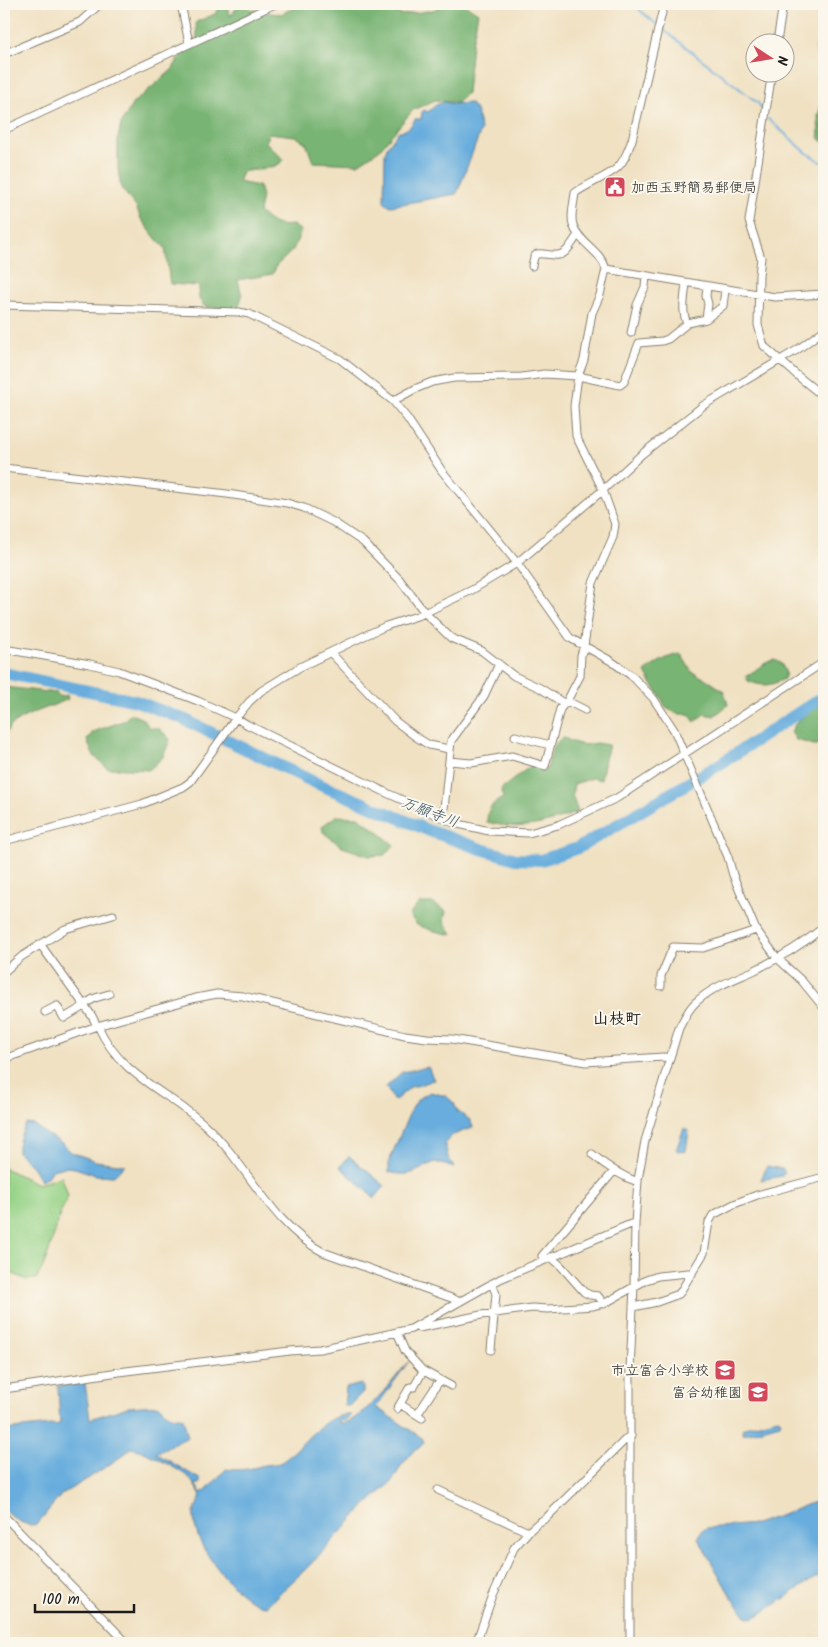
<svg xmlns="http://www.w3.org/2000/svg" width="828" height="1647" viewBox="0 0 828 1647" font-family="Kalam,'Klee One',sans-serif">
<rect width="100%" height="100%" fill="#fbf7ec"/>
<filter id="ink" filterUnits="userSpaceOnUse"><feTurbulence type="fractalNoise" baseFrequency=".02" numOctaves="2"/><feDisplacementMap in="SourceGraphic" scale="10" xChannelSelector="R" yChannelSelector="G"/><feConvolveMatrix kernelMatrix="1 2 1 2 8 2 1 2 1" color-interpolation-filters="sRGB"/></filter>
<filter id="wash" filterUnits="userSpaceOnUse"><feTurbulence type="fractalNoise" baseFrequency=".0096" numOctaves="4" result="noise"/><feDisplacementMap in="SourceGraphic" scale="20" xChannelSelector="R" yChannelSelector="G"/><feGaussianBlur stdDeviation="1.12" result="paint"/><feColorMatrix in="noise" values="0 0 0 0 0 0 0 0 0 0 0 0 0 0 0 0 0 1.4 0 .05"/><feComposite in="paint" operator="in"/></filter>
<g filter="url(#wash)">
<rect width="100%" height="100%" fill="#f0e1c2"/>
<path fill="#95d286" stroke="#587751" d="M4 1168 38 1184 62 1177 68 1196C65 1202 62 1208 60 1215 52 1236 49 1260 36 1279L27 1280 4 1270Z"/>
<path fill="#78b473" stroke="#4a6848" d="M221 4H226L231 16 239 4 259 12 281 14 302 4H389L392 11 401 15 434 10 440 4H464L478 13 472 44 467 93 457 103 435 100 413 110 379 150 358 164 313 162 306 143 295 136 268 133 266 142 284 160C276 170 254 169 242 172L238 182 259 186 262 196 259 212C271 223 276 227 293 225L301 231 293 250 276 266 273 274 238 280 242 296 238 309 205 307 199 299V286L170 284 165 248 157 240 141 219 136 207 121 188 118 168V138L121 124 133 103 172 70 181 55 197 37 196 22 215 14Z
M824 13V62L818 59 816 49Z
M824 104V143L819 138 818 117 821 105Z
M681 654 692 672 706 679 724 691 728 705 714 716 704 714 695 722 689 714H678L666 708C661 695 651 685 645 672 656 663 667 656 681 654Z
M775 660 781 663 786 673 784 679C770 686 763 687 748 681L746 676C759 669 761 663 775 660Z
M4 687 57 693 60 697 67 695 68 699C50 708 29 712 13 724 9 727 7 733 4 738Z
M824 703V744L814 745 796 740 791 732C796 718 811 711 824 703Z
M131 714 143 719 149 727 160 729 170 739 163 757 149 770 107 768 93 755 87 740 93 732 123 721Z
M562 737 573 742 583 745 596 743 609 745 605 759 601 780 593 778 574 784 572 795 578 812C546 824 522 832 487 822 487 809 491 804 503 798L501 789 533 764 547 769 553 747Z
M336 816 358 817 375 829 394 845 385 855 369 856 342 847 323 832 322 826Z
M419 903H432L446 911 444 921 453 935 434 931 417 925 409 915Z"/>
<path fill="#67addd" stroke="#42647c" d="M444 102 453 104 470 103 476 110 481 130 458 191 456 194 391 206 387 205 384 201 385 153 387 147 399 131C408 131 411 126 415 119H421L422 112 424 110 428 112 436 105Z
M428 1067 434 1080C427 1081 418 1087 412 1086L394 1101 386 1087 402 1072Z
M430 1092 446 1096 454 1103 457 1111 470 1120 473 1127 451 1136 445 1144 448 1157 454 1168 435 1162C415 1171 411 1178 389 1172V1161L410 1112 418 1099Z
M26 1124 34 1125 46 1134 63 1144 71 1152 96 1161 125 1165 114 1176 96 1175 75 1168 65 1167 52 1170 46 1178 41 1181 33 1168 18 1152C17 1142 22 1132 26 1124Z
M684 1128 689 1131 686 1151 683 1152 676 1150Z
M349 1156 385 1186 375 1198 340 1167Z
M767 1166 783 1169 785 1173 782 1176 761 1180Z
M409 1361 376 1407 422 1438 424 1442 418 1449 416 1448 401 1466 392 1482 366 1505 308 1567 266 1606C245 1606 209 1561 201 1543 197 1535 193 1521 194 1513 195 1507 200 1501 201 1495 196 1489 193 1481 187 1476 176 1468 143 1449 130 1448L125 1454 89 1478 62 1494 37 1524C25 1528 11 1517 4 1509V1430L60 1424 58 1386 85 1383 90 1419 128 1407 158 1405C163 1408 165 1414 171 1416 174 1418 179 1416 183 1418L188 1437 156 1453 201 1480 199 1484H195L201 1493 203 1491 205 1492 226 1469C240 1471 251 1469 264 1465 270 1464 278 1465 283 1461 302 1448 325 1411 351 1415L344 1421 339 1420V1422L342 1424C366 1417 392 1381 409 1361Z
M361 1384 363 1385V1392L349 1406H344L346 1388Z
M778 1418 780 1419 781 1421 780 1424 743 1434 742 1429 748 1426Z
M824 1498V1573C799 1586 778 1605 753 1618L746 1616 730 1595 698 1538 702 1531 707 1528 755 1524 782 1515Z"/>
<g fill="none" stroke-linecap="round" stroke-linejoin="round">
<path stroke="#67addd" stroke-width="2" d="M633 4 656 24
M660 27 758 103 763 111
M768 119 807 153 824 164"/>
<path stroke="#67addd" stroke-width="12" d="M4 673 136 701 183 719 318 784 430 831 481 849 516 859 541 860 578 848 717 766 824 696"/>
</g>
</g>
<g filter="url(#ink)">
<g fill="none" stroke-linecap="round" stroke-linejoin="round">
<g stroke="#867e6f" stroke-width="9">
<path id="minor" d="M181 4 189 43
M777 42 783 4
M4 54 80 22 100 4
M772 72 749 221 761 258 759 275 758 325 764 346 799 377 824 397
M4 130 275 4
M532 266 534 257 537 254C543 253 548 255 554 255 567 257 571 243 578 235
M606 269 775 297 824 294
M686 283C685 296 681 312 687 323
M4 305 239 312 249 314 340 359 393 401 407 418 442 471 517 563 570 638 611 661 632 676 653 698 674 730 728 857 733 875 755 928 777 958 802 981 824 1008
M706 319 708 304 706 296 707 287
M631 333 637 305 645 287 646 276
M393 401 415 389 432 382 454 378 522 377 544 374 578 376 620 385 624 382 639 343 662 341 668 339 688 323 706 319 723 306 725 290
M4 468 227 494 287 503 304 508 333 522 363 542 400 580 425 613 451 638 482 651 514 676 540 688 565 704
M4 649 90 664 119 671 198 701 236 718 248 725 389 794 454 823 489 831 529 833 558 825 617 798 824 662
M331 653 395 721 416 737 429 745 449 749
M567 701 585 710
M515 736 550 745
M449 761 471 763 512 756 545 766 560 709 567 701 580 676 581 655 584 646 593 583 613 537 615 524 603 490 576 436 574 406 578 376 584 360 592 313 600 295 606 269C601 251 579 243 573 225 570 216 574 203 575 193 587 184 607 177 617 168 625 161 628 150 632 140L664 4
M441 817 444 809 451 741 484 696 499 664
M4 841 142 804 183 787 190 782 236 718 249 702 261 691 300 667 364 636 386 626 420 615 472 590 517 563 603 490 642 454 704 405 797 350 824 330
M40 944 92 1016 97 1026
M4 972 21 957 65 929 113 915
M661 986V976L673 947 703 948 756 930
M83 1005 95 998 109 994
M45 1012 57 1006 64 1018 84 1006
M98 1026C121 1077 166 1090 205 1125 248 1164 270 1224 323 1252L454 1299 459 1302
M4 1059 97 1026 196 998 217 994 243 996 405 1035 427 1038 452 1039 586 1062 663 1057 670 1058
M592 1154C606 1166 620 1176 638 1182
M551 1257 561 1266 584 1292 590 1295 598 1296 604 1304
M545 1259 542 1256 614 1171
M633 1307 657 1302 679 1294 704 1253 709 1222 713 1215 734 1204 757 1195 824 1177
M418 1326 419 1328 481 1315 532 1308 548 1309 593 1306 607 1302 646 1280 658 1276 688 1273 692 1274
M397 1332 405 1351 422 1370 451 1386
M491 1350 496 1294 492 1283
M4 1389 126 1371 290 1351 320 1349 411 1329 500 1279 631 1224H635
M400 1404 422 1418
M397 1409 410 1387H414L423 1371
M417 1415 440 1380
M438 1490 528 1532
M4 1516 127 1643
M476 1643 493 1595 514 1548 528 1532 538 1523 546 1518 627 1438 631 1436
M630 1643V1370L634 1287 635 1224 638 1180 645 1141 679 1028C684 1019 688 1009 696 1002 712 987 733 980 753 971 778 959 802 945 824 927"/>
</g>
<use href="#minor" stroke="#fff" stroke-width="7"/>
</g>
</g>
<defs>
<g id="civic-square" transform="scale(1.125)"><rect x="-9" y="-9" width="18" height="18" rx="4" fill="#d1495b" stroke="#fbf7ec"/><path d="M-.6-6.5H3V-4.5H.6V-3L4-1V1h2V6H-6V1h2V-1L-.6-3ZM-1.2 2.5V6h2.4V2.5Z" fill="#fff"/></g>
<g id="school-square" transform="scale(1.125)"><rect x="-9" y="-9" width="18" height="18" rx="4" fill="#d1495b" stroke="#fbf7ec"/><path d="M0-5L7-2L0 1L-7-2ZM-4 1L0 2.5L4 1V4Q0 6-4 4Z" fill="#fff"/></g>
</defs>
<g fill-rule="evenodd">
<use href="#civic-square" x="615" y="187"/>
<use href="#school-square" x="725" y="1370"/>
<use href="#school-square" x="758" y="1392"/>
</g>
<g text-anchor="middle" stroke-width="4" stroke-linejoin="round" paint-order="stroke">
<g font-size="14" fill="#1c1c1c" stroke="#fbf7ec" text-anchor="end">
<text x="631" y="192" text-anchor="start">加西玉野簡易郵便局</text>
<text x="709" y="1375">市立富合小学校</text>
<text x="742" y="1397">富合幼稚園</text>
</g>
<g font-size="15" font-style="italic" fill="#3a5669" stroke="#fbf7ec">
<text transform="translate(430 812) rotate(21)" y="5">万願寺川</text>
</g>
<g font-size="16" font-weight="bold" fill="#1c1c1c" stroke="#fbf7ec">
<text x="617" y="1024">山枝町</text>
</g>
</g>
<rect width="828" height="1647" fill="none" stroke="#fbf7ec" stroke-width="20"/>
<g transform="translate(770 58) rotate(102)"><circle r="24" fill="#fbf7ec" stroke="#a29f99"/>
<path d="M0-4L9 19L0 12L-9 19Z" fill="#d1495b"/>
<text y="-8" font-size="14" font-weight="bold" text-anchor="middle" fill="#1c1c1c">N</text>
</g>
<path d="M35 1604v8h99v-8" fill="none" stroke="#1c1c1c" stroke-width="2.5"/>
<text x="42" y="1604" font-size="15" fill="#1c1c1c" stroke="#fbf7ec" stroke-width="4" paint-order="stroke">100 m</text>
</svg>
